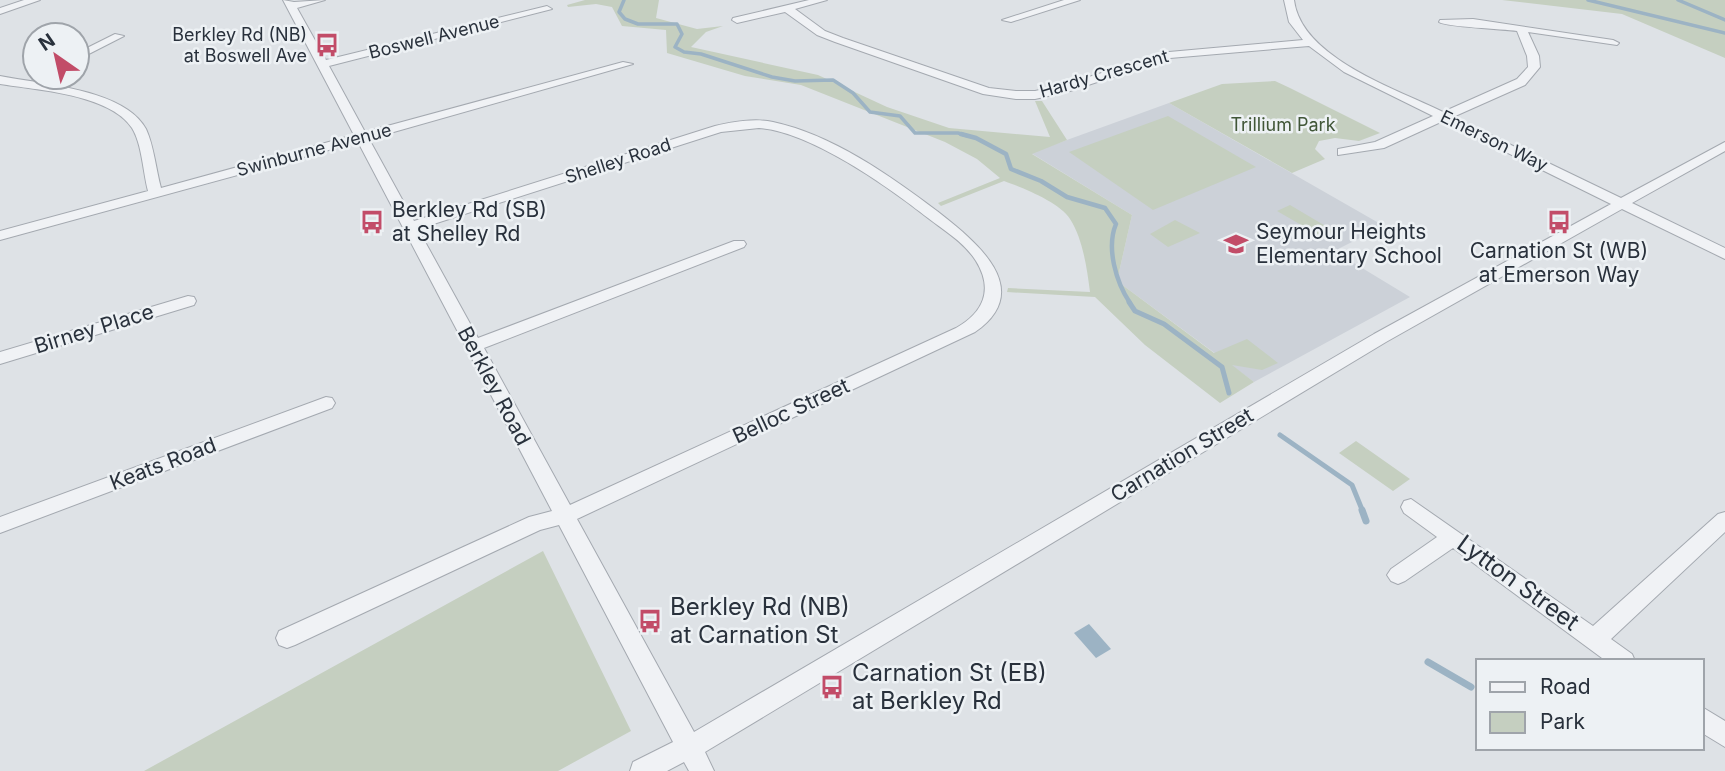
<svg xmlns="http://www.w3.org/2000/svg" width="1725" height="771" viewBox="0 0 1725 771" font-family="Inter,sans-serif">
<rect width="100%" height="100%" fill="#dee2e6"/>
<path fill="#ccd1d8" d="M1169 103 1384 226 1334 251 1410 297 1254 382 1117 281 1132 215 1031 153Z"/>
<path fill="#c5cfc0" d="M585 0H659L656 18 697 29 723 26 706 32 691 47 818 75 887 107 949 128 1050 137 1035 101H1042L1067 140 1032 154 1132 215 1117 281 1214 353 1247 339 1278 363 1262 370 1232 365 1254 382 1220 403 1145 345 1095 297 1007 292 1008 288 1090 292C1087 269 1083 239 1070 219 1059 202 1023 188 1004 181L941 206 938 203 1000 178 977 159 945 142 801 85 745 76 667 53 666 30 622 26 612 7 596 4 568 7 567 5Z
M1502 0H1725V58L1622 14Z
M1275 81 1290 88 1380 133 1359 141 1335 138 1319 141 1315 149 1325 159 1292 173 1169 103 1222 84Z
M1168 116 1256 167 1153 210 1069 152Z
M1290 205 1334 231 1322 237 1277 211Z
M1175 220 1200 233 1168 247 1150 234Z
M1356 441 1410 479 1393 491 1339 453Z
M543 551 631 731 558 771H144Z"/>
<path fill="#9cb3c4" d="M1089 624 1111 649 1096 658 1074 633Z"/>
<g fill="none" stroke-linecap="round" stroke-linejoin="round">
<path stroke="#9cb3c4" stroke-width="3.5" d="M624 0 619 12 625 19 638 24H677L682 34 675 47 684 52 701 54 772 77 795 81 833 80 853 93 870 112 900 116 915 133H958L968 136
M1588 0 1725 33
M1678 0 1725 20"/>
<path stroke="#9cb3c4" stroke-width="4.5" d="M961 134 976 138 1006 154 1011 169 1041 181 1067 197 1105 208 1116 224C1106 248 1116 282 1130 303"/>
<path stroke="#9cb3c4" stroke-width="5" d="M1129 302 1135 311 1164 324 1222 367 1229 393
M1280 435 1352 485 1363 512"/>
<path stroke="#9cb3c4" stroke-width="7" d="M1362 510 1366 521
M1428 662 1471 687"/>
<g stroke="#a4a9b0" stroke-width="2">
<path id="minor" d="M24 0H40L0 14V8Z
M283 0 294 2 325 0 297 8 326 60 547 6 552 9 329 66 365 132 623 62 633 64 369 139 414 221 715 126C733 122 754 118 773 122 833 135 889 175 937 211 974 240 1037 289 975 332L577 519 694 732 1374 334 1611 204 1443 121 1384 148 1338 155V149L1375 142 1433 116 1344 72 1309 46 1170 58 1070 91 1035 99H1016L983 94 835 42 817 35 785 12 737 23 732 20 733 18 809 0H827L795 9 825 31 843 38 989 88 1016 91H1035L1063 85 1169 52 1303 40 1289 22 1284 0H1294C1301 58 1397 89 1443 112L1517 79 1528 67 1527 56 1517 31C1503 29 1446 27 1439 22L1440 20 1473 19 1613 40 1619 43 1617 45 1528 32 1539 56 1540 67 1525 85 1453 117 1621 198 1725 142V151L1632 203 1725 248V259L1622 209 1386 342 705 752 714 771H689L684 762 667 771H630L633 762 673 742 559 525 540 530 295 645 287 648 279 645 276 638 279 631 529 517 552 511 358 142 0 240V231L148 191C143 172 142 144 132 128 110 94 36 90 0 84V76C40 84 125 89 146 129 154 146 156 170 161 188L354 135ZM759 128C811 132 887 186 928 218 945 231 965 243 976 261 994 290 983 313 956 328L570 505 484 348 744 247 746 244 744 241H734L478 338 418 229 721 132Z
M1064 0H1080L1011 22 1002 20Z
M115 34 124 36 77 60V53Z
M188 296 194 297 196 301 194 305 0 364V352Z
M326 397 332 398 335 403 332 408 0 533V517Z
M1411 499 1593 626 1718 514 1725 512V532L1611 639 1632 654 1635 661H1606L1453 548 1405 581 1398 584 1391 581 1387 575 1391 569 1437 537 1404 513 1401 507 1404 501Z
M1702 707 1725 721V747L1702 733Z"/>
</g>
<use href="#minor" fill="#f0f2f5" fill-rule="evenodd"/>
</g>
<defs>
<g id="bus-bare" transform="scale(1.89)"><path d="M-5-6H5V4H4V6H2V4H-2V6H-4V4H-5ZM-3.5-4V0h7V-4ZM-3.5 1.2v1.5H-2V1.2ZM2 1.2v1.5H3.5V1.2Z" fill="#c24c68" stroke="#edf1f4" stroke-width="2.5" paint-order="stroke"/></g>
<g id="school-bare" transform="scale(1.89)"><path d="M0-5L7-2L0 1L-7-2ZM-4 1L0 2.5L4 1V4Q0 6-4 4Z" fill="#c24c68" stroke="#edf1f4" stroke-width="2.5" paint-order="stroke"/></g>
</defs>
<g fill-rule="evenodd">
<use href="#bus-bare" x="327" y="45"/>
<use href="#bus-bare" x="372" y="222"/>
<use href="#bus-bare" x="1559" y="222"/>
<use href="#school-bare" x="1236" y="244"/>
<use href="#bus-bare" x="650" y="621"/>
<use href="#bus-bare" x="832" y="687"/>
</g>
<g text-anchor="middle" stroke-width="5" stroke-linejoin="round" paint-order="stroke">
<g font-size="18" fill="#29313c" stroke="#edf1f4" text-anchor="end">
<text x="307" y="41">Berkley Rd (NB)<tspan x="307" dy="21">at Boswell Ave</tspan></text>
</g>
<g font-size="18" fill="#29313c" stroke="#edf1f4">
<text transform="translate(434 37) rotate(-14)" y="6">Boswell Avenue</text>
<text transform="translate(1104 74) rotate(-16)" y="6">Hardy Crescent</text>
<text transform="translate(1494 141) rotate(26)" y="6">Emerson Way</text>
<text transform="translate(314 150) rotate(-15)" y="6">Swinburne Avenue</text>
<text transform="translate(618 161) rotate(-18)" y="6">Shelley Road</text>
</g>
<g font-size="18" fill="#405637" stroke="#edf1f4">
<text x="1283" y="131">Trillium Park</text>
</g>
<g font-size="21" fill="#29313c" stroke="#edf1f4" text-anchor="start">
<text x="392" y="217">Berkley Rd (SB)<tspan x="392" dy="24">at Shelley Rd</tspan></text>
<text x="1256" y="239">Seymour Heights<tspan x="1256" dy="24">Elementary School</tspan></text>
<text x="1559" y="258" text-anchor="middle">Carnation St (WB)<tspan x="1559" dy="24">at Emerson Way</tspan></text>
</g>
<g font-size="21" fill="#29313c" stroke="#edf1f4">
<text transform="translate(94 329) rotate(-17)" y="7">Birney Place</text>
<text transform="translate(494 386) rotate(62)" y="7">Berkley Road</text>
<text transform="translate(791 411) rotate(-25)" y="7">Belloc Street</text>
<text transform="translate(1182 455) rotate(-31)" y="7">Carnation Street</text>
<text transform="translate(163 464) rotate(-21)" y="7">Keats Road</text>
</g>
<g font-size="24" fill="#29313c" stroke="#edf1f4">
<text transform="translate(1518 583) rotate(36)" y="8">Lytton Street</text>
</g>
<g font-size="24" fill="#29313c" stroke="#edf1f4" text-anchor="start">
<text x="670" y="615">Berkley Rd (NB)<tspan x="670" dy="28">at Carnation St</tspan></text>
<text x="852" y="681">Carnation St (EB)<tspan x="852" dy="28">at Berkley Rd</tspan></text>
</g>
</g>
<rect x="1476" y="659" width="228" height="91" fill="#edf1f4" stroke="#9fa4aa" stroke-width="2"/>
<rect x="1490" y="682" width="35" height="10" fill="#f0f2f5" stroke="#9fa4aa" stroke-width="2"/>
<text x="1540" y="694" font-size="21" fill="#29313c">Road</text>
<rect x="1490" y="712" width="35" height="21" fill="#c5cfc0" stroke="#9fa4aa" stroke-width="2"/>
<text x="1540" y="729" font-size="21" fill="#29313c">Park</text>
<g transform="translate(56 56) rotate(326)"><circle r="33" fill="#edf1f4" stroke="#9fa4aa" stroke-width="2"/>
<path d="M0-5L12 26L0 18L-12 26Z" fill="#c24c68"/>
<text y="-10" font-size="19" font-weight="bold" text-anchor="middle" fill="#29313c">N</text>
</g>
</svg>
